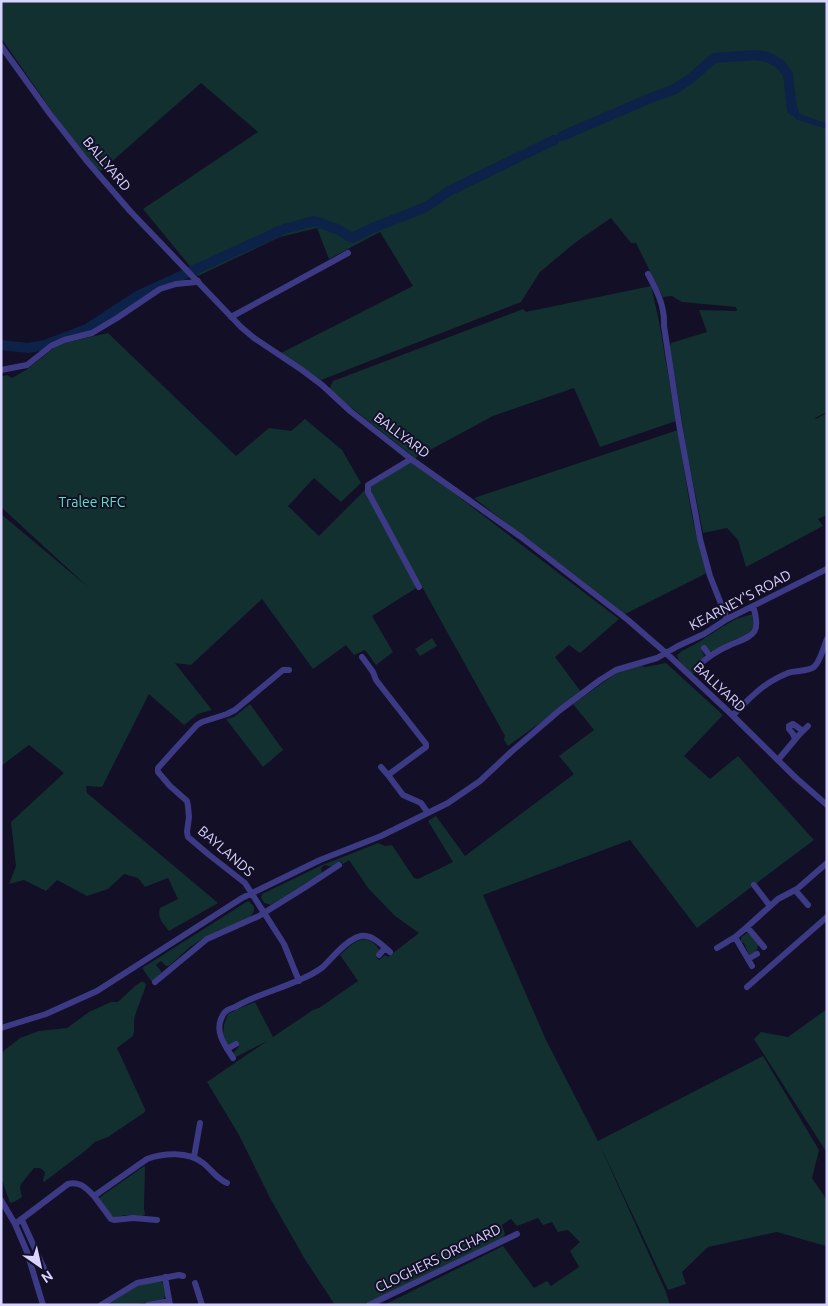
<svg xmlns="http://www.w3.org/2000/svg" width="828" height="1306" viewBox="0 0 828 1306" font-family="Ubuntu,sans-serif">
<rect width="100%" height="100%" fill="#130f26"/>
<path fill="#12302f" d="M1 1H827V412L815 418 816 419 827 413V515L818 519 823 526 746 567 738 540 727 528 703 533 687 452 670 347 671 343 707 332 699 310 737 311 736 307 682 302 672 296 663 297 636 243H631L611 218 576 242 540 272 521 302 321 380 281 353 413 286 380 232 329 259 317 228 280 237 198 276 143 209 258 132 201 83 101 171 86 160 1 38Z
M651 286 659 321 676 421 600 447 574 388 493 416 415 458 329 390 333 381 523 309 526 312Z
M108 333 236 456 269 428 291 431 305 419 342 450 361 483 341 502 314 478 288 506 319 536 368 487 409 459 619 619 580 653 569 645 555 657 582 693 508 746 504 740 505 736 421 585 372 616 393 652 376 665 365 650 354 655 346 645 313 669 262 599 191 665 175 663 212 710 198 714 184 725 149 694 102 787 86 786 87 793 218 903 169 931C163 923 157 919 160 908L178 899 168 878 145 887 138 878 124 874 108 889 87 896 57 880 46 891 24 880 9 884 16 866 11 822 64 773 29 745 1 766V514L88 587 1 507V377L7 375 12 378 26 370 59 344Z
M678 430C686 478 691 527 707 573L625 614 474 498Z
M752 614 754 626C749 636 740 637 731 641 725 644 719 648 713 651H710L704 646 701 649C706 658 704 657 697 665L701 668 693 674 679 661 677 655 682 651 699 642 722 627 736 619Z
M432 638 437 646 420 656 415 649Z
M666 663 723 715 684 756 710 779 738 756 814 840 697 928 630 840 483 895 546 1040 598 1141 763 1056 819 1150 812 1178 827 1200V1245L826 1246 777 1232 708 1247 682 1272 686 1284 668 1290 598 1141 666 1292 670 1305H384L503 1246 534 1288 547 1281 551 1286 579 1267 570 1251 580 1242 568 1230 558 1232 552 1222 543 1225 538 1218 517 1226 511 1219 502 1225 505 1234 502 1239 363 1305H335L306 1261 270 1198 239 1135 207 1082 267 1041 236 1057 233 1053 239 1047 237 1042 228 1046 223 1034 224 1025 228 1014 238 1009 255 1002 273 1037 313 1010 319 1008 358 981 340 955C348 948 361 933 372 942 376 945 378 947 380 951L376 957 379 960 385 955 388 957 419 933 395 916 368 888 349 860 343 864 341 861 332 867 325 865 321 868 322 872 319 876 271 905 264 903 261 898 262 894 320 866 378 843 385 846 392 845 414 878 418 879 453 862 428 821 436 816 465 856 574 774 559 756 594 730 573 704 618 672 641 666 645 667Z
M250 704 283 750 263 767 226 719 234 717Z
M248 901 253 905C256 911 252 915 248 919L201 940 190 947 169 966H166L161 961 156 965 161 971V973L152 982 142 968Z
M747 933 749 934 759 945 757 947 758 948 756 951 757 952 749 955 744 943 741 942V937Z
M141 982H144L146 985C143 995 138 1005 135 1016 133 1022 135 1029 133 1036L117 1048 145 1109V1112L108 1137 95 1142 85 1151 44 1182 43 1181 45 1172 40 1168H34L21 1184 20 1188 22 1197 14 1202 10 1203 1 1177V1053L20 1038 39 1031 67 1028 89 1012 111 1002H118L135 986Z
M827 1009V1153L754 1039 761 1032 788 1037Z
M145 1166 144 1208 145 1215 139 1217 125 1215 114 1218 99 1199 100 1197 143 1167Z
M160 1281 164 1284 166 1296 163 1299 134 1305H107L137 1286Z"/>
<path fill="#0c2248" d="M792 99C794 105 794 110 800 114L827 124V129L796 119 790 110 788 100Z"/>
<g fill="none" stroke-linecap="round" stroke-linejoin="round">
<path stroke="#0c2248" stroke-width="10" d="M562 136 653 97 673 90 690 79 714 58 755 55 768 57 780 64 788 74 792 110 794 111
M1 345 28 348 45 345 87 329 139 295 284 229 314 221 337 229 352 238 370 229 426 207 449 191 554 140"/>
<path stroke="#3d3a85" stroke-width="6" d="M1 46 50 114 86 160 130 211 241 327 254 338 302 370 322 385 350 411 411 459 521 537 628 620 666 653 731 714 795 777 827 805
M648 274C657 291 665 306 664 326L679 424 700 539 710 576 727 619
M231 317 348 253
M1 370 27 365 51 346 64 340 92 333 117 318 160 289 176 284 196 282 198 281
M411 459 368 485V492L419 587
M704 648 710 656
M362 657 373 672 376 680 426 744V747L388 775 403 795 421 803 428 813
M700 664C709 656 719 650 730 645 753 635 762 635 753 606
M289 670H283L235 710 227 714 202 722 197 725 175 749 158 768V772L170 786 187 801 188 806 189 817 187 832 188 837 208 854 245 883 284 944 299 981
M733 715C751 697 763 683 788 673 796 670 807 672 814 667 820 662 824 646 827 639
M795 739 793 734 789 729V726L793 724 803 731
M778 760 798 736 808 726
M381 767 388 775
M754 885 770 906
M795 890 808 905
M747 927 764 947
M735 937 752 966
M717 948 735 937 747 927 778 899 797 889 827 863
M379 955 385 948
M748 959 757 954
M155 982 207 939 259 916 304 888 339 865
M747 987 827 917
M1 1028 46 1014 97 991 242 898 320 860 381 836 448 803 480 781 511 752 560 710 600 680 616 670 657 658 678 646 704 634 727 619 827 569
M227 1049 236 1044
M233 1058C226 1047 215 1033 221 1019 222 1017 223 1014 225 1012 227 1010 232 1008 235 1007 255 995 278 990 299 980 307 977 316 972 323 967 333 957 347 939 361 936 372 934 383 946 390 952
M194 1157 200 1123
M94 1196 111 1219 114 1220 133 1218 157 1220
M1 1200 15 1224 27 1252 43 1305
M22 1220 46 1273
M15 1224 68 1184C80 1181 86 1188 94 1196L147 1159C163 1153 188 1151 203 1163 212 1170 217 1179 227 1183
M165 1277 170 1305
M195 1283 202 1305
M101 1305 137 1283 179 1275 183 1276
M148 1305 169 1301
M369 1305 517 1234"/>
</g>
<g text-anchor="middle" stroke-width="4" stroke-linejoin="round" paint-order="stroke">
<g font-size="14" fill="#d9d4ff" stroke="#130f26">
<text transform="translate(107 164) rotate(50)" y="5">BALLYARD</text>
<text transform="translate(402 435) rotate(37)" y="5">BALLYARD</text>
<text transform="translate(740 600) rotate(-28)" y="5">KEARNEY'S ROAD</text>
<text transform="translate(720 687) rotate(43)" y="5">BALLYARD</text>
<text transform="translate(226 851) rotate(41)" y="5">BAYLANDS</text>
<text transform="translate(438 1258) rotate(-26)" y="5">CLOGHERS ORCHARD</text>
</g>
<g font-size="14" fill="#5fe0c0" stroke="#130f26">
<text x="92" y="507">Tralee RFC</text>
</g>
</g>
<rect width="828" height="1306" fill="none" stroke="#d9d4ff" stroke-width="5"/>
<g transform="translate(40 1266) rotate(146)" stroke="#130f26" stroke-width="4" paint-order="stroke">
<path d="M0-4L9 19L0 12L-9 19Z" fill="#d9d4ff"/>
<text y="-8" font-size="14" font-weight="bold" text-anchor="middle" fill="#d9d4ff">N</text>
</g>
</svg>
